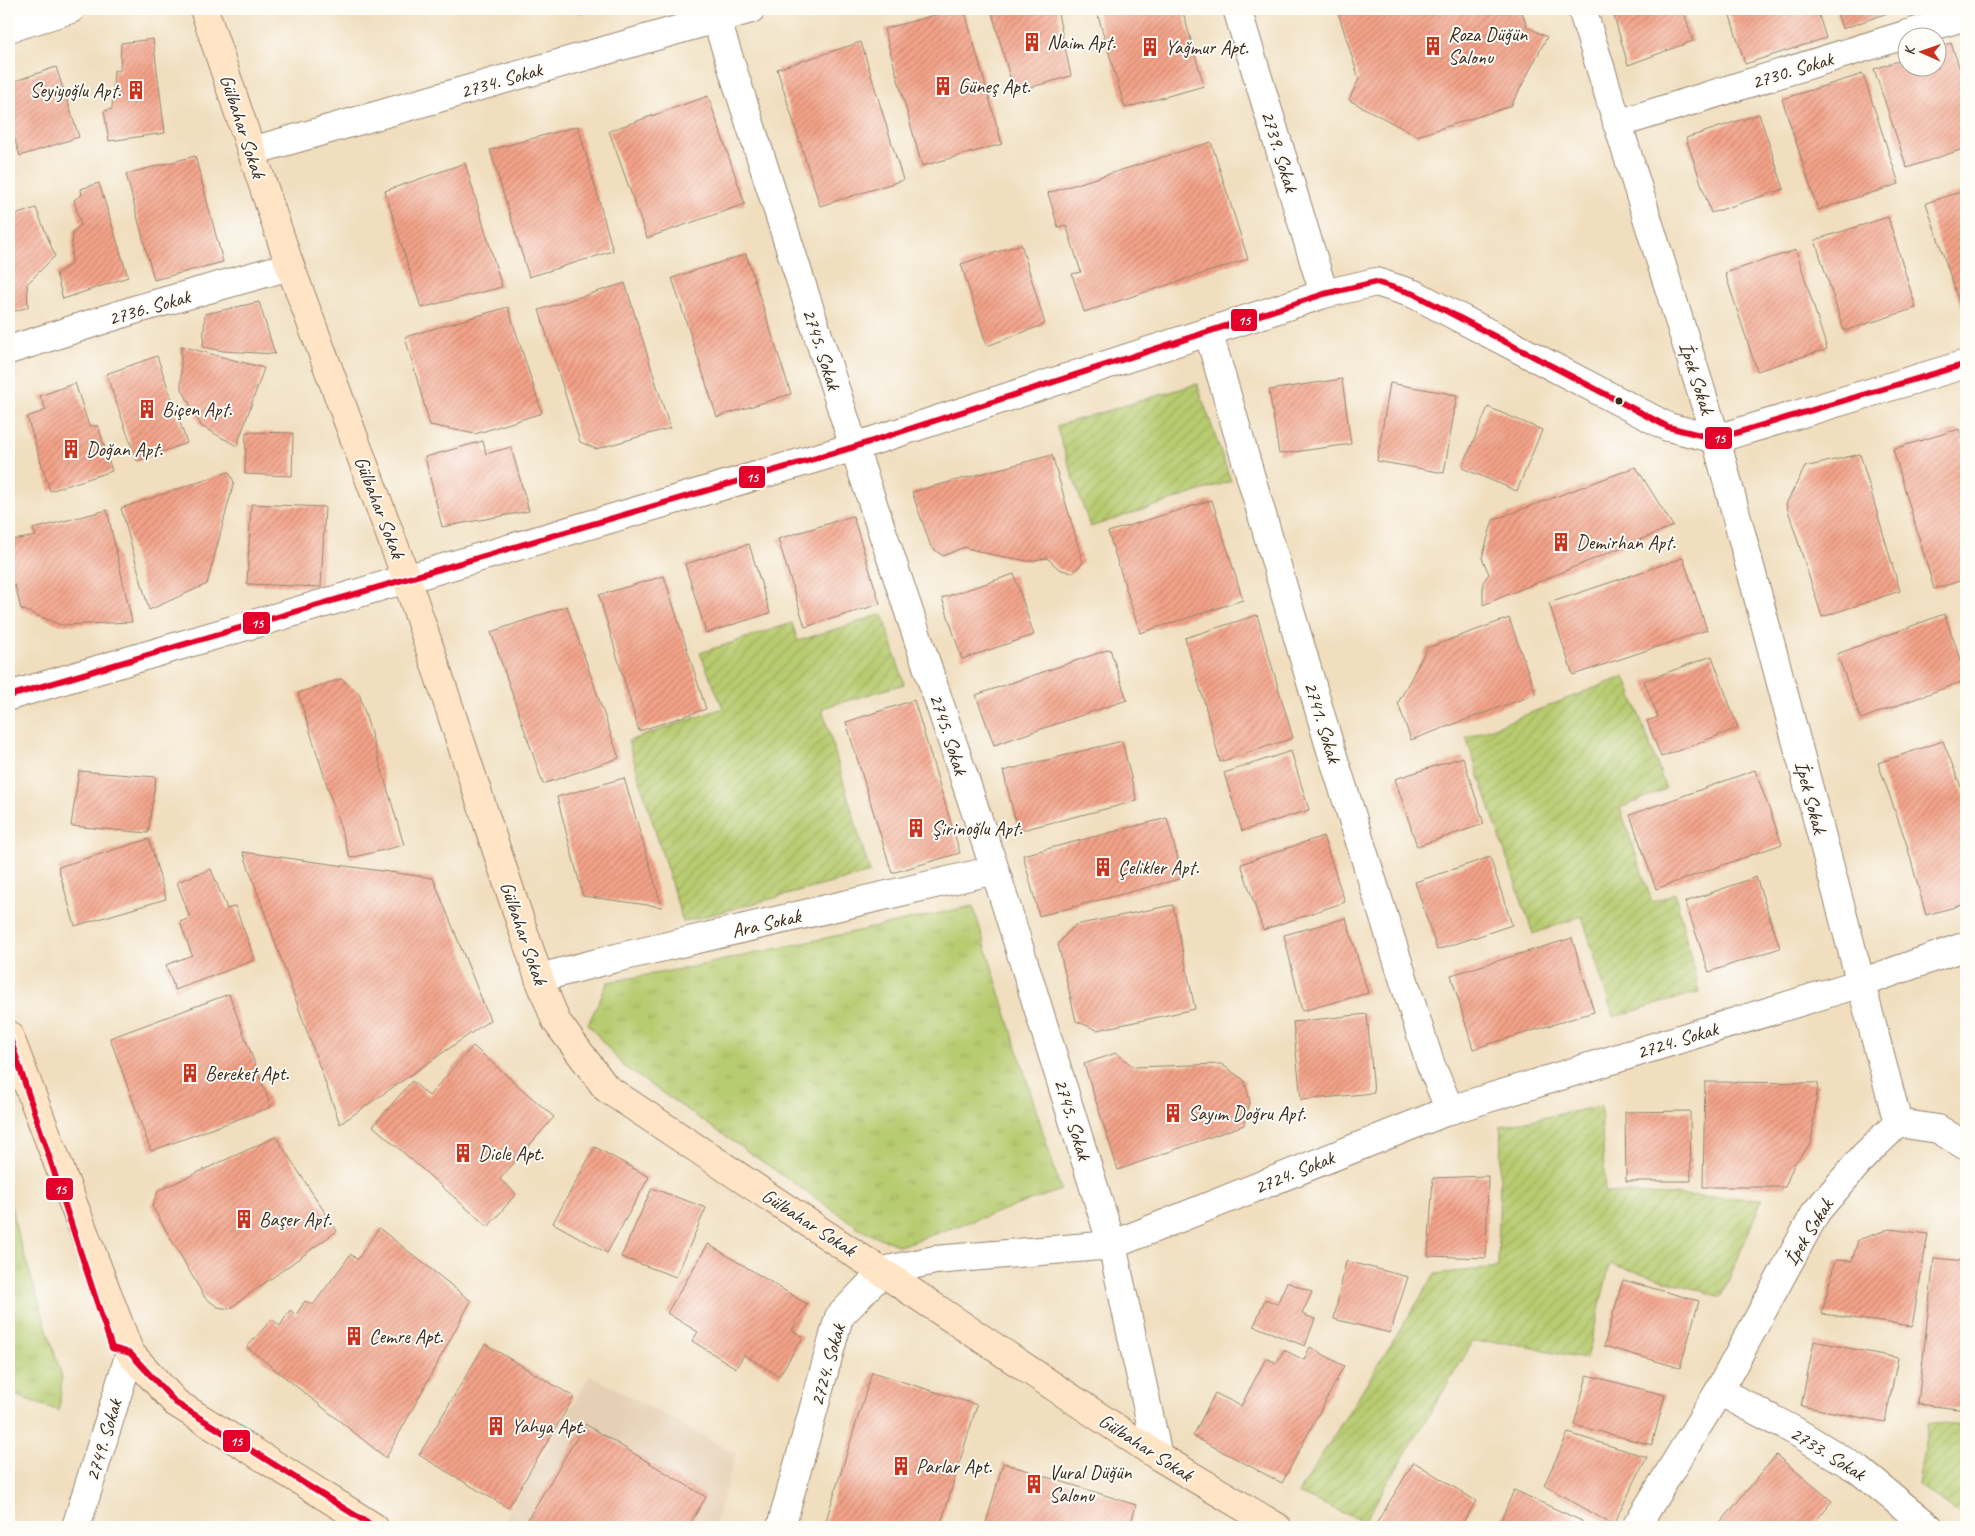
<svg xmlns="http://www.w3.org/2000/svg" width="1975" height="1536" viewBox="0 0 1975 1536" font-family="Caveat,sans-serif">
<defs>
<pattern id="grass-tufts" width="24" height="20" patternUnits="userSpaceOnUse" patternTransform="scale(1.25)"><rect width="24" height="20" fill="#b7cb6f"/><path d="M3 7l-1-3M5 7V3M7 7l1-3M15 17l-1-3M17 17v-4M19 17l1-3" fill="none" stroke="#9eae60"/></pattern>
<pattern id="garden-furrows" width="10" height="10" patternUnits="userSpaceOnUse" patternTransform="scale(1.25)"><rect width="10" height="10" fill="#b7cb6f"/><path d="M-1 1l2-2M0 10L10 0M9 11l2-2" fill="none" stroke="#9eae60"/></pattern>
<pattern id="building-hatch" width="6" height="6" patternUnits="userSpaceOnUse" patternTransform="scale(1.25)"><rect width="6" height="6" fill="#f4a389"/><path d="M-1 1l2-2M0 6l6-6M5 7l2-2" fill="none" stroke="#c7856f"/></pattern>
</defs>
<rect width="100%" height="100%" fill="#fdfcf7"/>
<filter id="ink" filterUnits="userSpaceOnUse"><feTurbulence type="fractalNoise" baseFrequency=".02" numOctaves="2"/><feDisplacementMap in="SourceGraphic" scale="10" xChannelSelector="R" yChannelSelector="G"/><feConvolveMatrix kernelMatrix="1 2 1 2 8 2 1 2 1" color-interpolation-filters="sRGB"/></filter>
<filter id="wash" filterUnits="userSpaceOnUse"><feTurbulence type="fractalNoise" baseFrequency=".0096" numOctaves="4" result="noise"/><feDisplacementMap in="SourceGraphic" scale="20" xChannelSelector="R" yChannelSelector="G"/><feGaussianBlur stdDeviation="1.12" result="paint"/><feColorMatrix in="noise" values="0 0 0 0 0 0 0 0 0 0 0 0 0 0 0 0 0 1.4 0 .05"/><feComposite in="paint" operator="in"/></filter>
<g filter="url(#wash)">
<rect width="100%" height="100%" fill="#f0debe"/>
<path fill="#e6d0b5" d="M590 1375 736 1454 714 1527H500Z"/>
<path fill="url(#grass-tufts)" stroke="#797a46" d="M973 906 1061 1190 900 1246 865 1232 623 1066 588 1024 608 982 692 967Z
M9 1198 17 1232 62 1377 59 1411 9 1393Z"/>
<path fill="url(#garden-furrows)" stroke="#797a46" d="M1197 384 1231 481 1090 527 1056 426Z
M883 614 904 684 822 708 870 873 683 922 628 741 723 708 700 653 792 623 798 641Z
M1625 676 1666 789 1620 808 1652 902 1675 893 1699 992 1613 1017 1582 916 1533 934 1466 738Z
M1601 1106 1605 1192 1762 1199 1722 1297 1610 1264 1587 1359 1510 1343 1473 1342 1364 1522 1298 1493 1435 1274 1498 1267 1501 1126Z
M1928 1423 1966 1426V1517L1918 1485Z"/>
<g id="blocks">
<path fill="url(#building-hatch)" d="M579 9H597L580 14Z
M956 9H964L1002 144 922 166 884 29Z
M991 9H1057L1071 76 1014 92Z
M1096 9H1182L1204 86 1125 108Z
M1337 9H1521L1527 27 1547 37 1511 106 1417 136 1349 100 1359 79Z
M1612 9H1683L1693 41 1628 65Z
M1728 9H1817L1826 38 1745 64Z
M1836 9H1899L1842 29Z
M153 39 165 133 109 141 104 111 112 109 114 70 120 71 121 43Z
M861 42 903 180 820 206 777 69Z
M1951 43 1966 87V148L1907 168 1874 69 1908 58V68H1938V47Z
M56 67 79 137 20 156 9 122V83Z
M1863 74 1899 184 1818 210 1782 99Z
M708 96 745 204 647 238 609 131Z
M1759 114 1784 189 1711 213 1686 138Z
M578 126 613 251 529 277 490 150Z
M1211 142 1248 259 1084 312 1072 274 1081 272 1066 225 1058 227 1048 193Z
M195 156 223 262 154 280 126 174Z
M465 163 502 287 421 308 385 191Z
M99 183 128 277 63 299 56 273 71 265 73 231 81 225 74 200 82 195 81 189Z
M1966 190V303L1960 305 1926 203Z
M36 208 55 256 27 284 28 307 9 313V217Z
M1888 217 1916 308 1844 331 1815 240Z
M1021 244 1045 324 987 346 961 264Z
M1796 250 1827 349 1757 371 1725 273Z
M746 254 791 394 717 417 672 278Z
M625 283 670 428 596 449 580 442 539 310Z
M259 302 275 354 223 351 203 347 205 314Z
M508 307 542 413 475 434 430 425 405 337Z
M181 346 264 368 237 446 201 426 181 387Z
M157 356 187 443 137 461 106 374Z
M1342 379 1351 444 1279 454 1269 390Z
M75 383 89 426H98L112 471 50 491 27 417 46 410 40 396Z
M1390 383 1457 395 1444 473 1377 461Z
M1488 407 1542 430 1517 491 1462 468Z
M1959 429 1966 454V579L1934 589 1893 449Z
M246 432 293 433 292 476 245 474Z
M483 441 486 454 511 447 529 511 442 527 425 457Z
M1860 454 1900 591 1822 617 1786 504 1805 467Z
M1052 455 1083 563 1072 573 1059 569 1047 558 1028 561 989 554 964 547 943 556 931 547 912 492Z
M1636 467 1673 526 1483 605V582L1489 574 1482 558 1493 520Z
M229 472 234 482 207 584 149 610 121 508Z
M1212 500 1243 600 1140 633 1108 532Z
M251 504 325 507 321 587 247 584Z
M107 510 132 622 61 625 21 609 15 585 9 587V551L13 540 36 536 33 529Z
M853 516 880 604 805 627 778 539Z
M749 544 770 613 706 633 685 564Z
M1683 558 1707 630 1573 675 1549 603Z
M1014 574 1034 635 962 659 942 598Z
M664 576 706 709 639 731 599 595Z
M567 606 619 758 543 784 491 632Z
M1944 614 1966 673V680L1861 719 1837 654Z
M1257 615 1293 738 1220 762 1204 701 1185 638Z
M1509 618 1536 694 1411 740 1398 703 1427 648Z
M1110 649 1127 700 994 745 976 695Z
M1712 656 1738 728 1661 757 1647 721 1658 717 1644 681Z
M341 679 359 693 404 845 350 858 298 693Z
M914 700 960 853 892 873 846 722Z
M1122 741 1137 801 1018 831 1003 771Z
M1943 741 1966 800V904L1926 915 1906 842 1878 763Z
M1291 751 1309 810 1242 831 1224 773Z
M1463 757 1484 824 1417 846 1395 779Z
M1755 770 1782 844 1656 889 1630 815Z
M79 771 156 777 148 833 71 826Z
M624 778 662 907 583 896 557 797Z
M1167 818 1183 878 1039 916 1023 855Z
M1323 836 1345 902 1263 930 1241 864Z
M149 839 166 899 75 926 58 867Z
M243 852 433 878 490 1020 340 1124Z
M1490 857 1512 925 1437 950 1415 882Z
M211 869 227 909 235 906 255 960 175 990 166 965 192 955 180 922 190 918 177 882Z
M1756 877 1780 948 1709 972 1685 902Z
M1173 905 1195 1009 1097 1030 1076 1021 1058 944 1075 925Z
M1346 918 1368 993 1302 1011 1284 935Z
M1572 938 1594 1012 1473 1049 1451 975Z
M229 994 271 1107 151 1151 110 1038Z
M1367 1014 1374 1093 1301 1100 1293 1022Z
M473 1046 554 1117 500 1179 516 1194 488 1227 373 1126 412 1081 429 1096Z
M1116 1053 1134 1067 1221 1064 1244 1080 1250 1101 1244 1125 1118 1170 1084 1064Z
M1705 1082 1818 1083 1811 1144 1795 1162 1785 1187H1703Z
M1690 1111 1691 1181H1626L1625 1112Z
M276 1137 337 1231 229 1309 218 1307 205 1298 152 1206 159 1190Z
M595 1147 649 1177 607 1253 553 1223Z
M1488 1176 1486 1258 1428 1256 1433 1178Z
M652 1188 706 1208 676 1277 621 1257Z
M379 1228 471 1301 386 1458 247 1347 272 1319 280 1326 290 1310 296 1315 305 1301 313 1305 351 1254 357 1260Z
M1889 1229 1928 1234 1912 1326 1822 1314 1835 1260 1852 1261 1858 1240Z
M708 1244 807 1304 792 1330 803 1337 779 1376 744 1355 736 1368 692 1341 698 1332 667 1313Z
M1934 1258 1966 1261V1410L1918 1404Z
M1346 1261 1408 1277 1390 1333 1334 1319Z
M1623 1280 1699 1301 1680 1368 1604 1346Z
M1287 1282 1312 1292 1302 1314 1315 1319 1305 1346 1254 1326 1265 1299 1277 1304Z
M1814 1341 1898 1358 1885 1422 1801 1406Z
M485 1344 574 1397 508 1508 419 1455Z
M1310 1347 1344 1366 1282 1483 1193 1436 1215 1393 1241 1406 1266 1358 1277 1363 1284 1350 1304 1360Z
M872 1372 977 1405 940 1527H824Z
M1587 1375 1665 1395 1652 1445 1574 1425Z
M585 1424 706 1497 688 1527H523Z
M1568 1433 1647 1457 1613 1525 1544 1485Z
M1776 1455 1832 1501 1811 1527H1717Z
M1414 1462 1476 1501 1460 1527H1374Z
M1003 1463 1136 1505 1130 1527H985Z
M1514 1490 1582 1521 1579 1527H1498Z"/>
</g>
</g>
<g filter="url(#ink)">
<use href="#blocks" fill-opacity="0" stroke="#96846e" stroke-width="1"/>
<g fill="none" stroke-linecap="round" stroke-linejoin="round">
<g stroke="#96846e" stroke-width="30">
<path id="street" d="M1237 9 1324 294
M1582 9 1716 439 1898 1123 1864 1156 1816 1212 1719 1391 1636 1527
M716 18 854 447 995 870 1112 1245 1158 1456
M9 28 71 9
M1617 124 1966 16
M252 151 751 9
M1208 331 1330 747 1430 1063 1450 1110
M9 350 134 310 290 266
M9 696 854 447 1324 294 1376 282 1414 294 1668 427 1716 439 1966 364
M539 978 616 958 995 870
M1898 1123 1938 1129 1966 1146
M1719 1391 1795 1431 1859 1470 1929 1527
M76 1527 130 1353
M781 1527 839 1317 883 1271 935 1260 1112 1245 1450 1110 1861 983 1966 946"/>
</g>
<g stroke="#96846e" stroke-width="30">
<path id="secondary" d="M204 9 290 266 407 580 539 978 556 1021 606 1088 1158 1456 1277 1527
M9 1035 130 1353 176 1403 374 1527"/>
</g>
<use href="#street" stroke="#fff" stroke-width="28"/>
<use href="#secondary" stroke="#ffe4c6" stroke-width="28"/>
<g stroke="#fdfcf7" stroke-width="10">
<path id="bus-1" d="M9 696 854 447 1324 294 1376 282 1414 294 1668 427 1716 439 1966 364
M9 1035 112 1348 130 1353 176 1403 374 1527"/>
</g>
<use href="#bus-1" stroke="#e4002b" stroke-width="6"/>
</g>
</g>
<defs>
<g id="building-bare" transform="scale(1.5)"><path d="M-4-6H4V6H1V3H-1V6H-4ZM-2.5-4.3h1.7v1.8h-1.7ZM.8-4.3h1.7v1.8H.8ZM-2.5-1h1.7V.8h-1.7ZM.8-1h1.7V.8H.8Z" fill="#c8321e" stroke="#fdfcf7" stroke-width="2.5" paint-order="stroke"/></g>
</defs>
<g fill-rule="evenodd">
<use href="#building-bare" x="1032" y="42"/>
<use href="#building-bare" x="1433" y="46"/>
<use href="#building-bare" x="1150" y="47"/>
<use href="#building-bare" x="943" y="86"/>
<use href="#building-bare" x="136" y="90"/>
<use href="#building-bare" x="147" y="409"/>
<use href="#building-bare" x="71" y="449"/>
<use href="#building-bare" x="1561" y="542"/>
<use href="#building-bare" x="916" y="828"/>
<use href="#building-bare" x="1103" y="867"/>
<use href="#building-bare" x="190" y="1073"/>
<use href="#building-bare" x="1173" y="1113"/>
<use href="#building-bare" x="463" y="1153"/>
<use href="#building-bare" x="244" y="1219"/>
<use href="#building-bare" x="354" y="1336"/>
<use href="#building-bare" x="496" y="1426"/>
<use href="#building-bare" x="901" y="1466"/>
<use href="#building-bare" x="1034" y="1484"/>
</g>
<circle fill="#3b2a1e" stroke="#fdfcf7" stroke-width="2" cx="1619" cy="401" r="4.5"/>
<g text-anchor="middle" stroke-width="4" stroke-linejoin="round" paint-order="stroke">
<g font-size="20" fill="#3b2a1e" stroke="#fdfcf7" text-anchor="start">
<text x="1448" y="41">Roza Düğün<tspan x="1448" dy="23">Salonu</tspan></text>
<text x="1047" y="49">Naim Apt.</text>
<text x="1165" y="54">Yağmur Apt.</text>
<text x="958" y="93">Güneş Apt.</text>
<text x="121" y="97" text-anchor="end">Seyiyoğlu Apt.</text>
<text x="162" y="416">Biçen Apt.</text>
<text x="86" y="456">Doğan Apt.</text>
<text x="1576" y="549">Demirhan Apt.</text>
<text x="931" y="835">Şirinoğlu Apt.</text>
<text x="1118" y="874">Çelikler Apt.</text>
<text x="205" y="1080">Bereket Apt.</text>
<text x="1188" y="1120">Sayım Doğru Apt.</text>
<text x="478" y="1160">Dicle Apt.</text>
<text x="259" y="1226">Başer Apt.</text>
<text x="369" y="1343">Cemre Apt.</text>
<text x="511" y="1433">Yahya Apt.</text>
<text x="916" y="1473">Parlar Apt.</text>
<text x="1049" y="1479">Vural Düğün<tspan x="1049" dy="23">Salonu</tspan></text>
</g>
<g font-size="20" fill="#3b2a1e" stroke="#fdfcf7">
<text transform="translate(1792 70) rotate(-17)" y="7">2730. Sokak</text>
<text transform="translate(501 80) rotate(-16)" y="7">2734. Sokak</text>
<text transform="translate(243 126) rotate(72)" y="7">Gülbahar Sokak</text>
<text transform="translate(1280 151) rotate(73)" y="7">2739. Sokak</text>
<text transform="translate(149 307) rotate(-16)" y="7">2736. Sokak</text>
<text transform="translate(822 349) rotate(72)" y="7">2745. Sokak</text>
<text transform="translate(1697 378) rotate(72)" y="7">İpek Sokak</text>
<text transform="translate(380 507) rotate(69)" y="7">Gülbahar Sokak</text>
<text transform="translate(1323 722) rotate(73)" y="7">2741. Sokak</text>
<text transform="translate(949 734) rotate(72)" y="7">2745. Sokak</text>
<text transform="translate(1811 797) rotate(75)" y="7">İpek Sokak</text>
<text transform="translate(766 923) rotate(-13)" y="7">Ara Sokak</text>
<text transform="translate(524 933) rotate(71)" y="7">Gülbahar Sokak</text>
<text transform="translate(1677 1040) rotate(-17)" y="7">2724. Sokak</text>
<text transform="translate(1073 1119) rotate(73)" y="7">2745. Sokak</text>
<text transform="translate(1294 1172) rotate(-22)" y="7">2724. Sokak</text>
<text transform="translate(809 1222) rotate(33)" y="7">Gülbahar Sokak</text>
<text transform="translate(1808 1232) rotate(-58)" y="7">İpek Sokak</text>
<text transform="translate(827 1365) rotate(-74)" y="7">2724. Sokak</text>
<text transform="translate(103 1440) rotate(-73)" y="7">2749. Sokak</text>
<text transform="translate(1146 1447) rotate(33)" y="7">Gülbahar Sokak</text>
<text transform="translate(1828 1453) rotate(32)" y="7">2733. Sokak</text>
</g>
</g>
<g stroke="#fdfcf7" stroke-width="2">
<rect x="1230" y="308" width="28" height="24" rx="5" fill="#e4002b"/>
<rect x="1704" y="426" width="29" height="24" rx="5" fill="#e4002b"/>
<rect x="738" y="465" width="28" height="24" rx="5" fill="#e4002b"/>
<rect x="242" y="611" width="29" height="24" rx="5" fill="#e4002b"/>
<rect x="45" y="1177" width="29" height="24" rx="5" fill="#e4002b"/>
<rect x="222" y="1429" width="29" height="24" rx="5" fill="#e4002b"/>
</g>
<g font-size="14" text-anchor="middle" font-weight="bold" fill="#fff">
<text x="1244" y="325">15</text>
<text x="1719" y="443">15</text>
<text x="752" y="482">15</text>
<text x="257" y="628">15</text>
<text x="60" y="1194">15</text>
<text x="236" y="1446">15</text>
</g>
<rect width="1975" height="1536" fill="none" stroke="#fdfcf7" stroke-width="30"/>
<g transform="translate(1922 52) rotate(272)"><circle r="24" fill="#fdfcf7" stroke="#afa8a0"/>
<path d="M0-4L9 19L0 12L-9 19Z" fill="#c8321e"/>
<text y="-8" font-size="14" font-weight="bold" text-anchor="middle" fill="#3b2a1e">K</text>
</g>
</svg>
